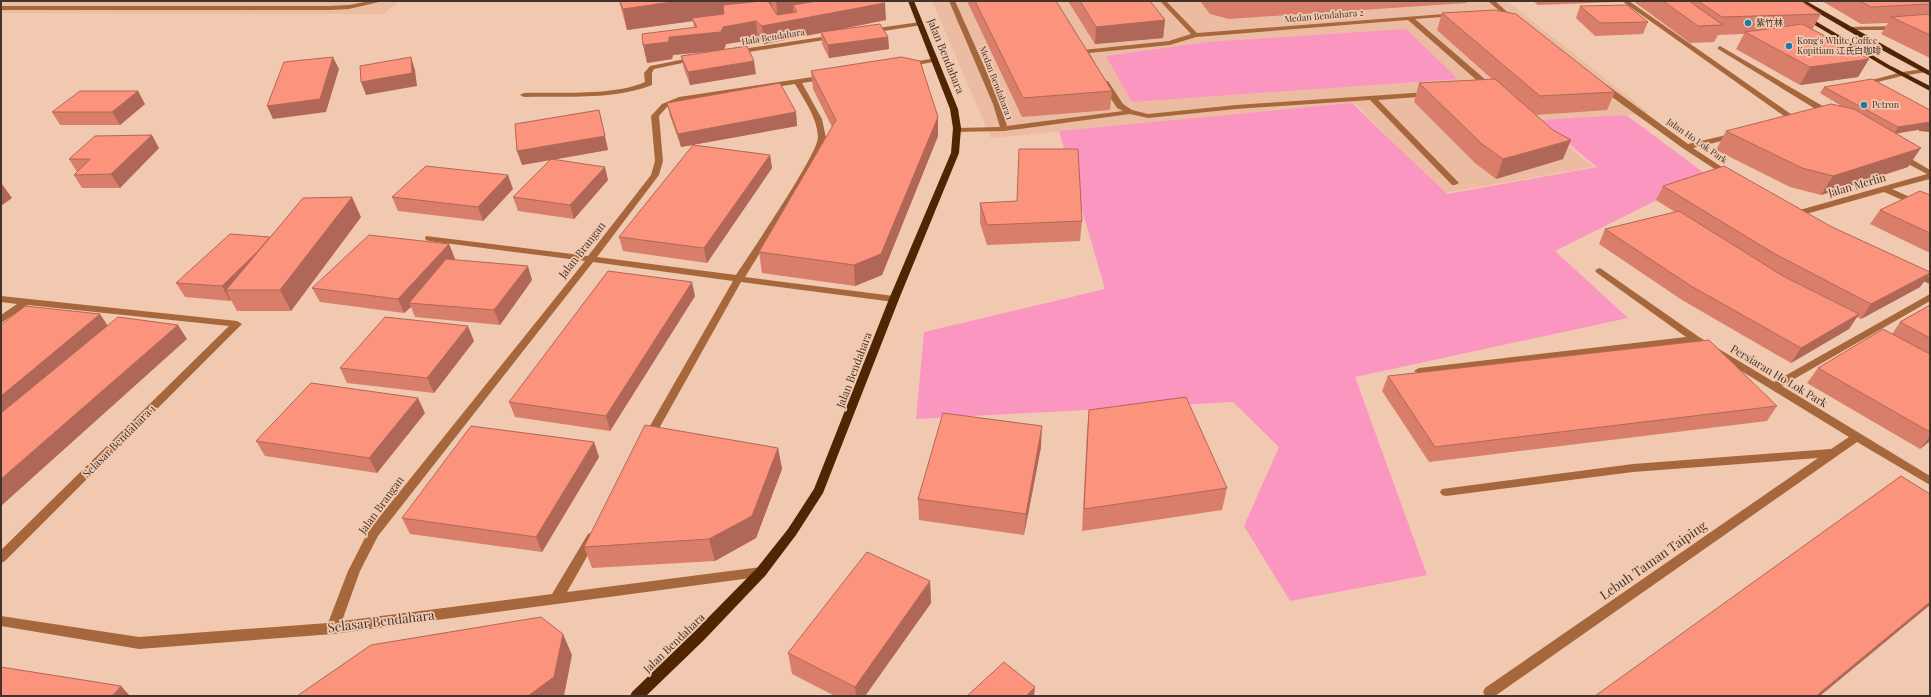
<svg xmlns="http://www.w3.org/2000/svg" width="1931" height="697" viewBox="0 0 1931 697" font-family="'Playfair Display','Noto Sans SC',serif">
<rect width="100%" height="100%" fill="#f1c9b1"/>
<path fill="#ebbca1" d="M1 1H399L384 14 1 13Z
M932 1H1507L1649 113 1540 122 1593 167 1444 193 1356 104 991 138Z"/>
<path fill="#fb96c1" d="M1406 29 1458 79 1132 102 1106 56 1208 42Z
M1352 103 1447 194 1597 167 1540 120 1626 115 1707 175 1555 251 1628 318 1355 377 1427 575 1290 601 1244 526 1279 447 1233 402 916 419 924 332 1105 289 1059 131Z"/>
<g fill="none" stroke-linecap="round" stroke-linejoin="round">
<path fill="#a7673c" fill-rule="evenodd" d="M370 1H383L349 9 330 10H1V6H330L349 5Z
M949 1H955L1001 104 1007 126 1123 111 1117 108 1101 83 1105 81H1108L1123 104 1132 110 1148 114 1236 105 1428 92H1431V96L1378 100 1459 183 1455 185H1452L1370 100 1236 109 1148 118 1130 114 1004 131 954 132V128H957L1000 127 993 104Z
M1160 1H1166L1197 33 1457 13 1458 14 1455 16 1415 19 1487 81 1489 86 1485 90H1479L1478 88 1481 84 1408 20 1196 37 1170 45 1089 53 1094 61 1089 62 1082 51 1083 50 1169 41 1191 34Z
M1488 1H1495L1514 18V20H1510Z
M1622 1H1629L1798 119 1794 121H1791Z
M920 22 923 24 922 25 871 33 868 31 871 29Z
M1848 27 1898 26 1901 28 1898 30H1846V28Z
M835 35 837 36V38L736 54 733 52 736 50Z
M1720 46 1833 112 1834 114 1830 116H1827L1718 49V47Z
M695 57 697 58V60L654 69 652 73V85C615 100 563 96 524 97L520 95 524 93C559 92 614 96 645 82L644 73 650 66Z
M936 58 938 59V61L907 67 904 65 907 63Z
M1924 69 1928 71 1926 72 1902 76 1861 86 1857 84 1902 72Z
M826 75H829V79L802 83 822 119 826 138 813 167 745 277 894 296 899 299 897 301 894 302 741 282 652 441H644L643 438 733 281 593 262 378 536 360 571 342 621 552 594 588 534 592 532 596 534 598 537 567 592 761 567 765 568 767 572 765 576 333 634 139 649 1 626V616L139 637 328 623 348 571 369 530 585 261 429 241 426 240 425 238 426 236 588 256 651 175 655 161 651 116 662 104 679 97ZM795 84C804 100 817 117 818 137 819 153 749 255 736 275L597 257 659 175 663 161 659 116 667 107 680 101Z
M1601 85H1607L1688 144 1735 133H1738V137L1693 148 1734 175 1730 177H1727L1684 149 1601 89Z
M1919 127 1930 128V132L1919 131Z
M1897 154H1903L1930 170V179L1892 189 1930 206V212L1884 192 1792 218 1788 215 1789 213 1927 174 1897 158Z
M1600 268 1699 337 1774 382 1930 294V301L1782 386 1930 476V485L1857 442 1495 696H1485L1483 692 1485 688 1818 458 1633 472 1446 496 1442 495 1440 492 1442 489 1633 464 1831 449 1849 437 1694 342 1419 374 1414 371 1419 368 1686 337 1597 273 1595 271 1597 269Z
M1915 271 1930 277V284L1912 276 1910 274Z
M1 296 237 321 242 324 5 561 1 563V550L229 326 28 305 1 323V315L17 304 1 302Z"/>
<path fill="#4f2503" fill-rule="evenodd" d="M908 1H914L958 109 961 128 959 153 899 299 823 493 796 535 765 576 704 640 646 696H630L632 692 694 632 757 568 788 529 814 489 889 299 951 153 953 128 950 109Z
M1798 1H1806L1930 71V76L1869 43Z
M1803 16H1807L1889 65 1930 86V91L1885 67 1803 18Z"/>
</g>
<path fill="#d97e6b" d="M619 1H883L886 20 837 30 888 37 889 49 829 58 822 44 821 33 764 44 758 39 726 44 724 49 756 74 690 85 684 69 681 56 710 51 673 55 672 59 647 63 694 27 693 21 627 30Z
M967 1H1056L1112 91 1110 110 1022 117Z
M1068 1H1150L1165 20 1163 38 1095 44Z
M1200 1H1469L1466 3 1229 19 1210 14Z
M1533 1H1618L1617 2 1538 5Z
M1633 1H1801L1821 14 1812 30 1869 59 1858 77 1800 85 1736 49 1744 34 1718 35 1714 42 1690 43Z
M1822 1H1930V58L1881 34 1888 23 1861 24Z
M1580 6 1648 22 1643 34 1595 36 1576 18Z
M1442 13 1615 92 1607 110 1536 115 1563 159 1496 179 1475 163 1414 102 1419 83 1492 79 1437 30Z
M811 71 938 117V136L882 275 855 286 762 273 759 252 832 127 813 89Z
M1824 87 1930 110 1897 134 1908 167 1821 195 1790 187 1716 150 1726 131 1843 107 1820 93Z
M667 103 796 112 797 126 681 147 670 116Z
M145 104 120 125H60L52 112Z
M599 110 608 150 552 160 608 180 574 219 518 211 513 197 550 160 522 165Z
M159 148 120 188H82L74 175 77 172 69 159Z
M770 155 772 168 707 263 623 251 619 237Z
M1663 186 1920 287 1861 319 1857 317 1849 329 1791 363 1682 300 1599 244 1605 229 1675 212 1656 200Z
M513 189 483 221 398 211 392 197Z
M1930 195V253L1870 224 1880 210Z
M980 203 1082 221 1080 241 987 245 980 223Z
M361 217 291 311H237L231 300 230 301 185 297 176 283 270 237Z
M449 244 455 259 454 260 532 280 500 325 415 317 411 307 404 313 320 302 312 288Z
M695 296 610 431 515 417 509 402Z
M1930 305V441L1920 449 1807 383 1818 368 1892 334 1900 322Z
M474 341 434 393 347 383 340 368Z
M1388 376 1777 406 1767 421 1429 462 1382 391Z
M1089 410 1227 488 1222 510 1082 531 1087 431Z
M425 413 377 473 265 456 256 441Z
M594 442 599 457 542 552 410 534 402 518Z
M1041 447 1024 535 919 520 918 499Z
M778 448 782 469 756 538 715 561 592 568 584 547Z
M930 581 931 603 865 696H835L792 674 788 653Z"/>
<path fill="#b06757" d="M679 1H771L772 9 692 18 693 21 627 30 623 9Z
M776 1H859L860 8 885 3 886 20 764 44 762 26 837 12 797 18V12L793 5 794 18 778 21Z
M1165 20 1163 38 1095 44 1096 27Z
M756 21 758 39 726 44 724 50 673 55 672 59 647 63 643 45 669 37 723 27Z
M888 37 889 49 829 58 828 45Z
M333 57 339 69 326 112 273 119 267 106Z
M411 57 415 70 417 86 366 95 361 82Z
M1869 59 1858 77 1800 85 1810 67Z
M754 61 756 74 690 85 688 72Z
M138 91 145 104 120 125 112 112Z
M599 110 608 150 522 165 517 151Z
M796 112 797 126 681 147 678 134Z
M938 117V136L882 275 855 286 854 265Z
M1930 122V128L1894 134 1898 127Z
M152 135 159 148 120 188 111 174Z
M1571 140 1563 159 1496 179 1503 159Z
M1921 148 1908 167 1821 195 1833 176Z
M770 155 772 168 707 263 704 248Z
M605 167 608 180 574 219 570 205Z
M508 175 513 189 483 221 478 207Z
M2 184 12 198 1 206V185Z
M352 197 361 217 291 311 280 290Z
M273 237 226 290 231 300 230 301 222 286Z
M449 244 455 259 414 303H409L411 307 404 313 398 299Z
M528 266 532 280 500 325 494 310Z
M1930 273V274L1920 287 1861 319 1871 304Z
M692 282 695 296 610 431 606 416Z
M100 314 110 329 1 422V396Z
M1859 314 1849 329 1791 363 1801 348Z
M178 325 187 339 1 506V479Z
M468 326 474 341 434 393 427 378Z
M418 398 425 413 377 473 369 458Z
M1042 426 1041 447 1024 535 1026 514Z
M1930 436V441L1920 449Z
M594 442 599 457 542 552 536 537Z
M778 448 782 469 756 538 715 561 709 539Z
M930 581 931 603 865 696H856L855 687Z
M1930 602V605L1820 696H1816Z
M563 634 572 655 564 696H528Z
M121 686 130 696H112Z
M1035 687 1034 696H1026Z"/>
<path fill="#fc937c" stroke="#b06757" d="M620 1H679L623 9Z
M762 1H768L777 15 797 12 793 5 817 1H850L851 2 856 1H883L885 3 762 26 756 21 723 27 721 32 669 37V42L643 45 642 34 697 27 692 18 724 14 723 5Z
M975 1H1056L1112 91 1023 98Z
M1080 1H1150L1165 20 1096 27Z
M1663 1H1689L1723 25 1698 26Z
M1698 1H1801L1821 14 1722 17Z
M1860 1H1930V4L1871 7Z
M1627 5 1648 22 1600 23 1580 6Z
M1495 10 1516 14 1615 92 1540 96 1442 13Z
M1930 14V35L1891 17Z
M880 24 888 37 828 45 821 32Z
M1802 24 1869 59 1810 67 1745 32Z
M747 46 754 61 688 72 681 56Z
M333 57 320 99 267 106 284 62Z
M411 57 412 73 361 82 360 66Z
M901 57 920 61 938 117 881 254 854 265 759 252 836 120 811 71Z
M1495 79 1553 130 1571 140 1503 159 1482 144 1419 83Z
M1872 79 1930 110V122L1898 127 1824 87Z
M780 83 796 112 678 134 667 103Z
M80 91H138L112 112H52Z
M1831 104 1854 109 1921 148 1833 176 1802 168 1726 131Z
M599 110 605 136 517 151 515 124Z
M152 135 111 174 74 175 90 159H69L95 136Z
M693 145 770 155 704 248 619 237Z
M1019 149H1078L1082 221 987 225 980 203 1017 201Z
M551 159 605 167 570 205 513 197Z
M426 166 508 175 478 207 392 197Z
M1724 166 1832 227 1930 272V273L1871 304 1775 254 1663 186Z
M1920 191 1930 195V233L1880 210Z
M352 197 280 290H226L303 198Z
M1679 211 1783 276 1859 314 1801 348 1691 286 1605 229Z
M230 234 270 237 257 252 222 286 176 283Z
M369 235 449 244 398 299 312 288Z
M446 259 528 266 494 310 409 303Z
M608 271 692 282 606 416 509 402Z
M1930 305V338L1900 322Z
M25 306 100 314 1 396V325Z
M118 317 178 325 1 479V413Z
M385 317 468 326 427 378 340 368Z
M1883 329 1930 354V432L1818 368Z
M1709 340 1777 406 1435 447 1388 376Z
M311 383 418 398 369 458 256 441Z
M1186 397 1227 488 1084 509 1089 410Z
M943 413 1042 426 1026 514 918 499Z
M645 425 778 448 752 516 709 539 584 547Z
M471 426 594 442 536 537 402 518Z
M1901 476 1930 494V602L1816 696H1595Z
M867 552 930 581 855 687 788 653Z
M541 617 563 634 554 677 528 696H297L371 645Z
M1004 662 1035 687 1026 696H967Z
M1 667 121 686 112 696H1Z"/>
<g fill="#197da8" stroke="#f1c9b1" stroke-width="1.5">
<circle cx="1748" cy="23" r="4"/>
<circle cx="1789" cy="46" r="4"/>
<circle cx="1864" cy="105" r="4"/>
</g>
<g text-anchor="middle" stroke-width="3.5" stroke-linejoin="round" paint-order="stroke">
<g font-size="9" fill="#433329" stroke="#f1c9b1">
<text transform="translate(1324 16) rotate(-5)" y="3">Medan Bendahara 2</text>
<text transform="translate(773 37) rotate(-9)" y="3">Hala Bendahara</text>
<text transform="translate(996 83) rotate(69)" y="3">Medan Bendahara 1</text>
<text transform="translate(1697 141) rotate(35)" y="3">Jalan Ho Lok Park</text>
</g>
<g font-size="9" fill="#433329" stroke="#f1c9b1" text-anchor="start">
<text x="1756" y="26">紫竹林</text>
<text x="1797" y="44">Kong's White Coffee<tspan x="1797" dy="10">Kopitiam 江氏白咖啡</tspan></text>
<text x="1872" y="108">Petron</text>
</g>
<g font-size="11" fill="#433329" stroke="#f1c9b1">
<text transform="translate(946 56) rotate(68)" y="4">Jalan Bendahara</text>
<text transform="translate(1857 185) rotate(-16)" y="4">Jalan Merlin</text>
<text transform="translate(582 250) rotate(-52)" y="4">Jalan Brangan</text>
<text transform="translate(854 370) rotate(-69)" y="4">Jalan Bendahara</text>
<text transform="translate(1779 376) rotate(31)" y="4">Persiaran Ho Lok Park</text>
<text transform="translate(119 441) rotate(-45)" y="4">Selasar Bendahara 1</text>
<text transform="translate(381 505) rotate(-54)" y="4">Jalan Brangan</text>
<text transform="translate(674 643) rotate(-44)" y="4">Jalan Bendahara</text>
</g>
<g font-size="13" fill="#433329" stroke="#f1c9b1">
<text transform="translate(1653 560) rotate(-35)" y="5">Lebuh Taman Taiping</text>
<text transform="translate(381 621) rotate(-7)" y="5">Selasar Bendahara</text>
</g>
</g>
<rect width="1931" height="697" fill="none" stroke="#433329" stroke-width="4"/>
</svg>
